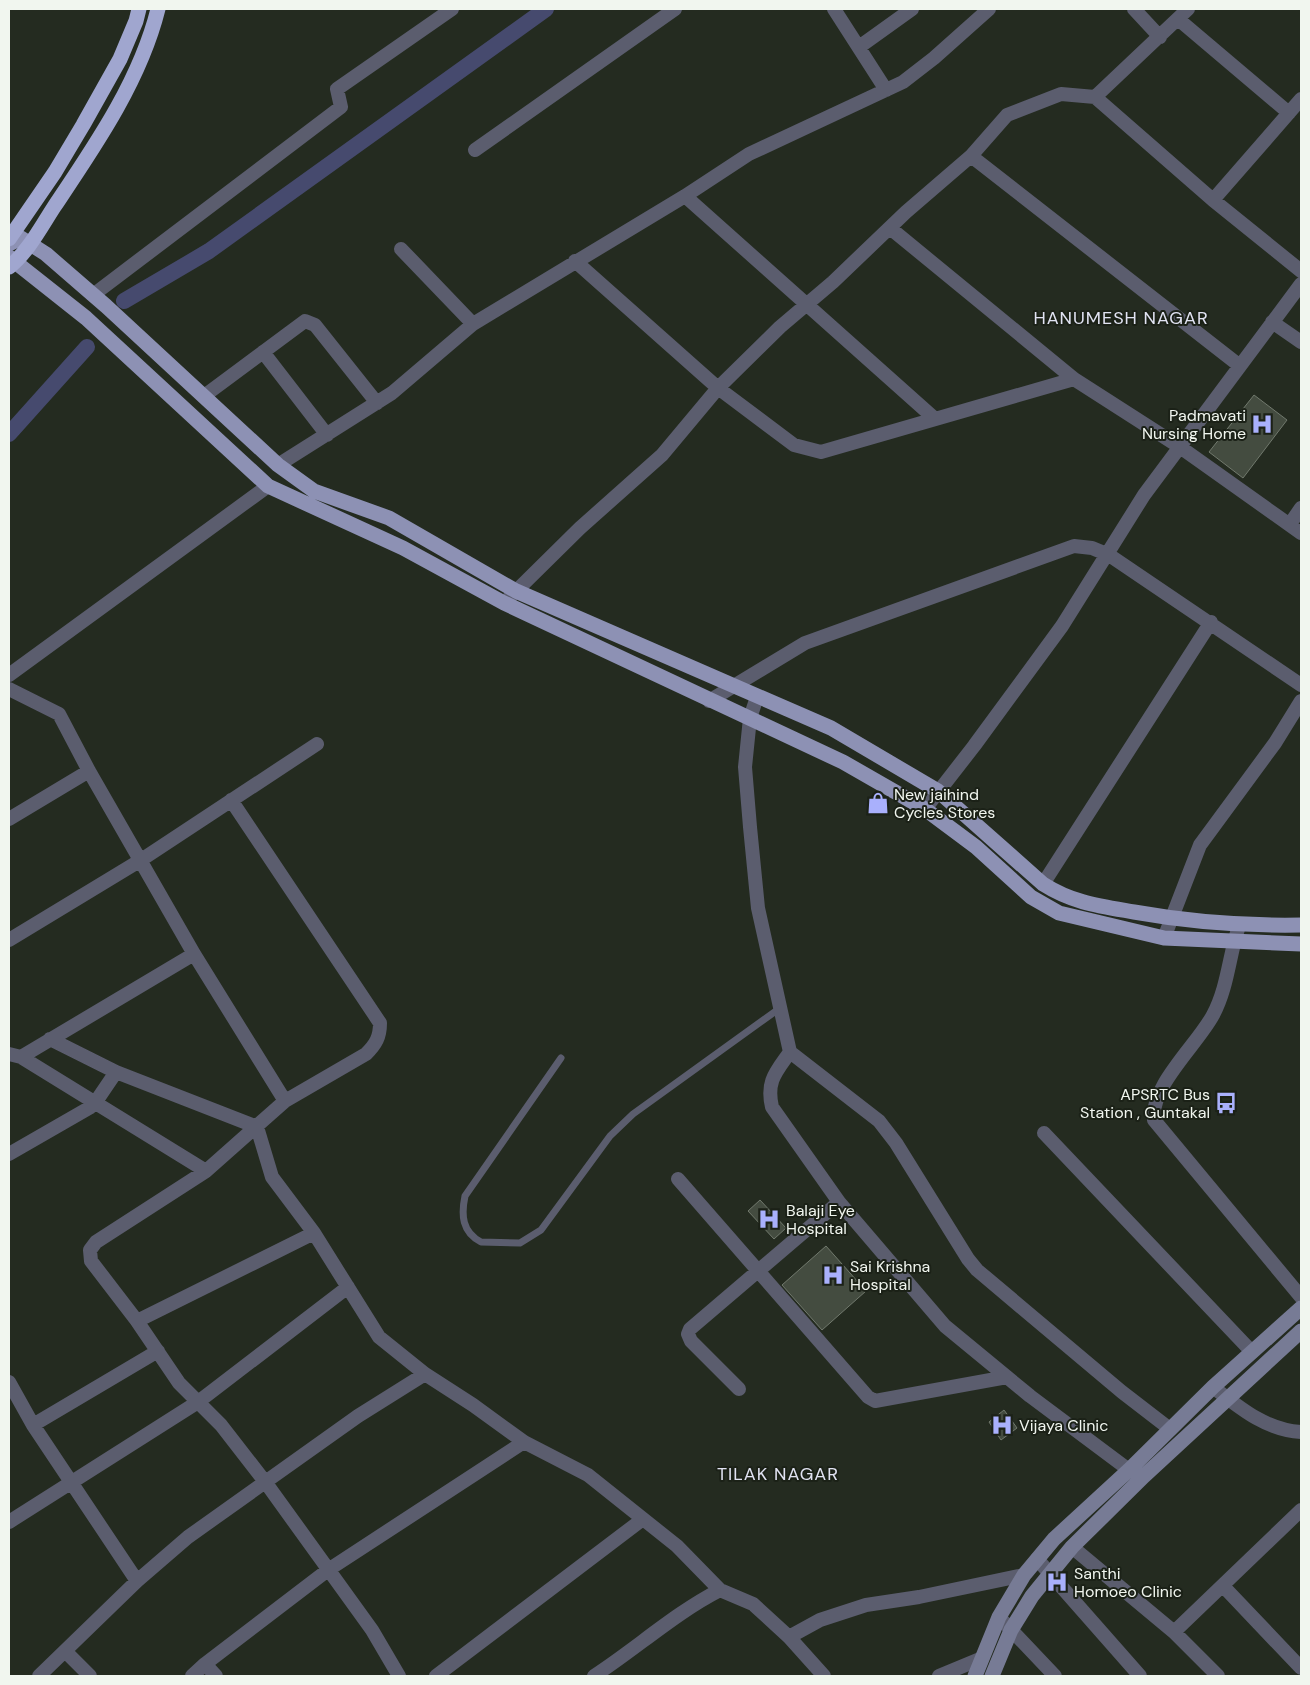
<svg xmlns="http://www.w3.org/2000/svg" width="1310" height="1685" viewBox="0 0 1310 1685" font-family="'DM Sans',sans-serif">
<rect width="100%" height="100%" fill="#242b20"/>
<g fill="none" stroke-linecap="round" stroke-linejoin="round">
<path stroke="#464a6e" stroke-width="16" d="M124 301 209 251 546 9
M9 434 87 347"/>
</g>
<path fill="#444c40" stroke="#71796d" d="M1254 395 1287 420 1243 478 1209 452Z
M760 1200 786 1228 774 1239 748 1211Z
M826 1246 866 1291 822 1330 782 1285Z
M1004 1410 1017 1428 1001 1440 989 1422Z"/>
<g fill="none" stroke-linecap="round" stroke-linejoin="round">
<path stroke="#5b5d6e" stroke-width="7" d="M561 1058 465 1196C461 1215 462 1232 481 1242L520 1243 541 1230 610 1136 633 1114 780 1008"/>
<path stroke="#5b5d6e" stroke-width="14" d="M834 9 886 90
M1134 9 1160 37
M1178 19 1289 113
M859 47 912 9
M1095 97 1213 200 1301 271
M475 150 675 9
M971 156 1240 366
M685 196 934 418
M1213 200 1301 99
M890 228 1074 379
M401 249 473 324
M575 261 718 388 794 445 821 452 1074 379 1180 447 1301 533
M93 295 341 107 337 89 452 9
M1272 322 1301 342
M263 352 327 435
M204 396 305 321 315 325 377 403
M278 465 392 393 473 324 685 196 749 154 903 82 934 58 989 9
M1290 524 1301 508
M509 598 580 528 662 455 718 388 780 327 833 282 906 212 971 156 1007 115 1061 94 1095 97 1188 9
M9 675 268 486
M9 689 59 714 89 771 194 954 285 1101 206 1171 96 1242 90 1250 91 1261 137 1321 179 1383 221 1425 266 1483 372 1630 399 1676
M757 697 750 718 745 767 750 827 758 908 790 1052C776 1072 766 1081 772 1107L839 1202 945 1326 1030 1396 1129 1470
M709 701 805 643 1074 546 1092 548 1109 555 1301 685
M231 800 380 1023C380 1037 376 1044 366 1054L285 1101
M925 809 974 746 1062 626 1144 495 1301 284
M9 819 89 771
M1043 884 1211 622
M1239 926C1229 955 1228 987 1213 1015 1197 1045 1150 1086 1154 1120L1301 1297
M1164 938 1200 845 1275 743 1301 701
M9 940 141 860 317 744
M50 1039 116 1072 257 1127 272 1177 314 1233 379 1337 425 1374 473 1405 524 1442 588 1475 677 1546 720 1590 753 1604 789 1637 820 1620 866 1605 919 1597 1024 1575
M790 1052 879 1121 896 1143 968 1259 977 1270 1122 1392 1170 1429
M9 1054 21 1057 206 1171
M21 1057 194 954
M1044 1133 1252 1352
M9 1154 89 1108 95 1103 116 1072
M678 1179 868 1397 875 1401 1007 1377
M137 1321 314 1233
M9 1382 33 1425 137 1581
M1213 1387C1240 1408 1266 1430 1301 1432
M739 1389 691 1341 688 1334 690 1329 839 1202
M33 1425 158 1351
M9 1522 198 1402 348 1287
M1072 1547 1174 1632 1218 1676
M1037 1559 1140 1676
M1224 1587 1301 1668
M999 1617 1055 1676
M1174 1632 1301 1510
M789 1637 824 1676
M66 1652 90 1676
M205 1664 216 1676
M39 1676 137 1581 188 1537 358 1416 425 1374
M192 1676 205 1664 328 1570 524 1442
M436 1676 643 1519
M594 1676C637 1648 675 1613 720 1590
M939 1676 980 1659"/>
<path stroke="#777b95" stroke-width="15" d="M975 1676 999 1617 1024 1575 1054 1539 1129 1470 1213 1387 1301 1308
M992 1676 1011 1630 1032 1596 1072 1547 1144 1476 1301 1331"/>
<path stroke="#8d91b4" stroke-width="15" d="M9 244 21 238 46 254 106 306 278 465 314 491 389 518 516 591 831 728 938 791 1043 884C1073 903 1099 906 1134 912 1190 922 1244 926 1301 925
M9 257 86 318 268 486 403 548 504 603 843 762 925 809 976 847 1031 897 1059 913 1164 938 1301 944"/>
<path stroke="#a0a6cf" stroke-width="15" d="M9 239 55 172 83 125 120 59 136 21 139 9
M9 267C28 252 41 227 54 207 95 146 140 81 158 9"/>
</g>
<defs>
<g id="hospital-bare" transform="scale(1.725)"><path d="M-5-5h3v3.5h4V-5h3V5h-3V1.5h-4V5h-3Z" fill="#a9b0fc" stroke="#1b2117" stroke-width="2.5" paint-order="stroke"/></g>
<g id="shop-bare" transform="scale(1.725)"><path d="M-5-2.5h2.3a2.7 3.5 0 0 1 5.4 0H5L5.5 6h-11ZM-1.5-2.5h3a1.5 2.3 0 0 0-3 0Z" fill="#a9b0fc" stroke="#1b2117" stroke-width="2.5" paint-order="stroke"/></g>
<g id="bus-bare" transform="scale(1.725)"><path d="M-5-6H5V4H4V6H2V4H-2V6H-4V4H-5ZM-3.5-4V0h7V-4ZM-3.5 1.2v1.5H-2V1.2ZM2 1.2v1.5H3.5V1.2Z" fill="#a9b0fc" stroke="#1b2117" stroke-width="2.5" paint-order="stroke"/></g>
</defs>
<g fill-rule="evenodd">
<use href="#hospital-bare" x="1262" y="424"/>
<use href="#shop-bare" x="878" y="803"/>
<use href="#bus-bare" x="1226" y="1103"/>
<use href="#hospital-bare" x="769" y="1219"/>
<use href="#hospital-bare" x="833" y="1275"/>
<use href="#hospital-bare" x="1002" y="1425"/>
<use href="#hospital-bare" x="1057" y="1582"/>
</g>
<g text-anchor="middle" stroke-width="4" stroke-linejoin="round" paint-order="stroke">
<g font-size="16" fill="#f1f6ef" stroke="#1b2117" text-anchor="start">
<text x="1246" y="421" text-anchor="end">Padmavati<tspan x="1246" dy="18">Nursing Home</tspan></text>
<text x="894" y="800">New jaihind<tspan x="894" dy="18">Cycles Stores</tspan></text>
<text x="1210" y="1100" text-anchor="end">APSRTC Bus<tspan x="1210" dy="18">Station , Guntakal</tspan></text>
<text x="786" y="1216">Balaji Eye<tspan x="786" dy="18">Hospital</tspan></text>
<text x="850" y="1272">Sai Krishna<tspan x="850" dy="18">Hospital</tspan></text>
<text x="1019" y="1431">Vijaya Clinic</text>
<text x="1074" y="1579">Santhi<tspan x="1074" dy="18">Homoeo Clinic</tspan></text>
</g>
<g font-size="18" letter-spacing="1" fill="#e1e3f2" stroke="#1b2117">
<text x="1121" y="324">HANUMESH NAGAR</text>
<text x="778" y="1480">TILAK NAGAR</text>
</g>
</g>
<rect width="1310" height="1685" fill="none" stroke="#f1f6ef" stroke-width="20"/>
</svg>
